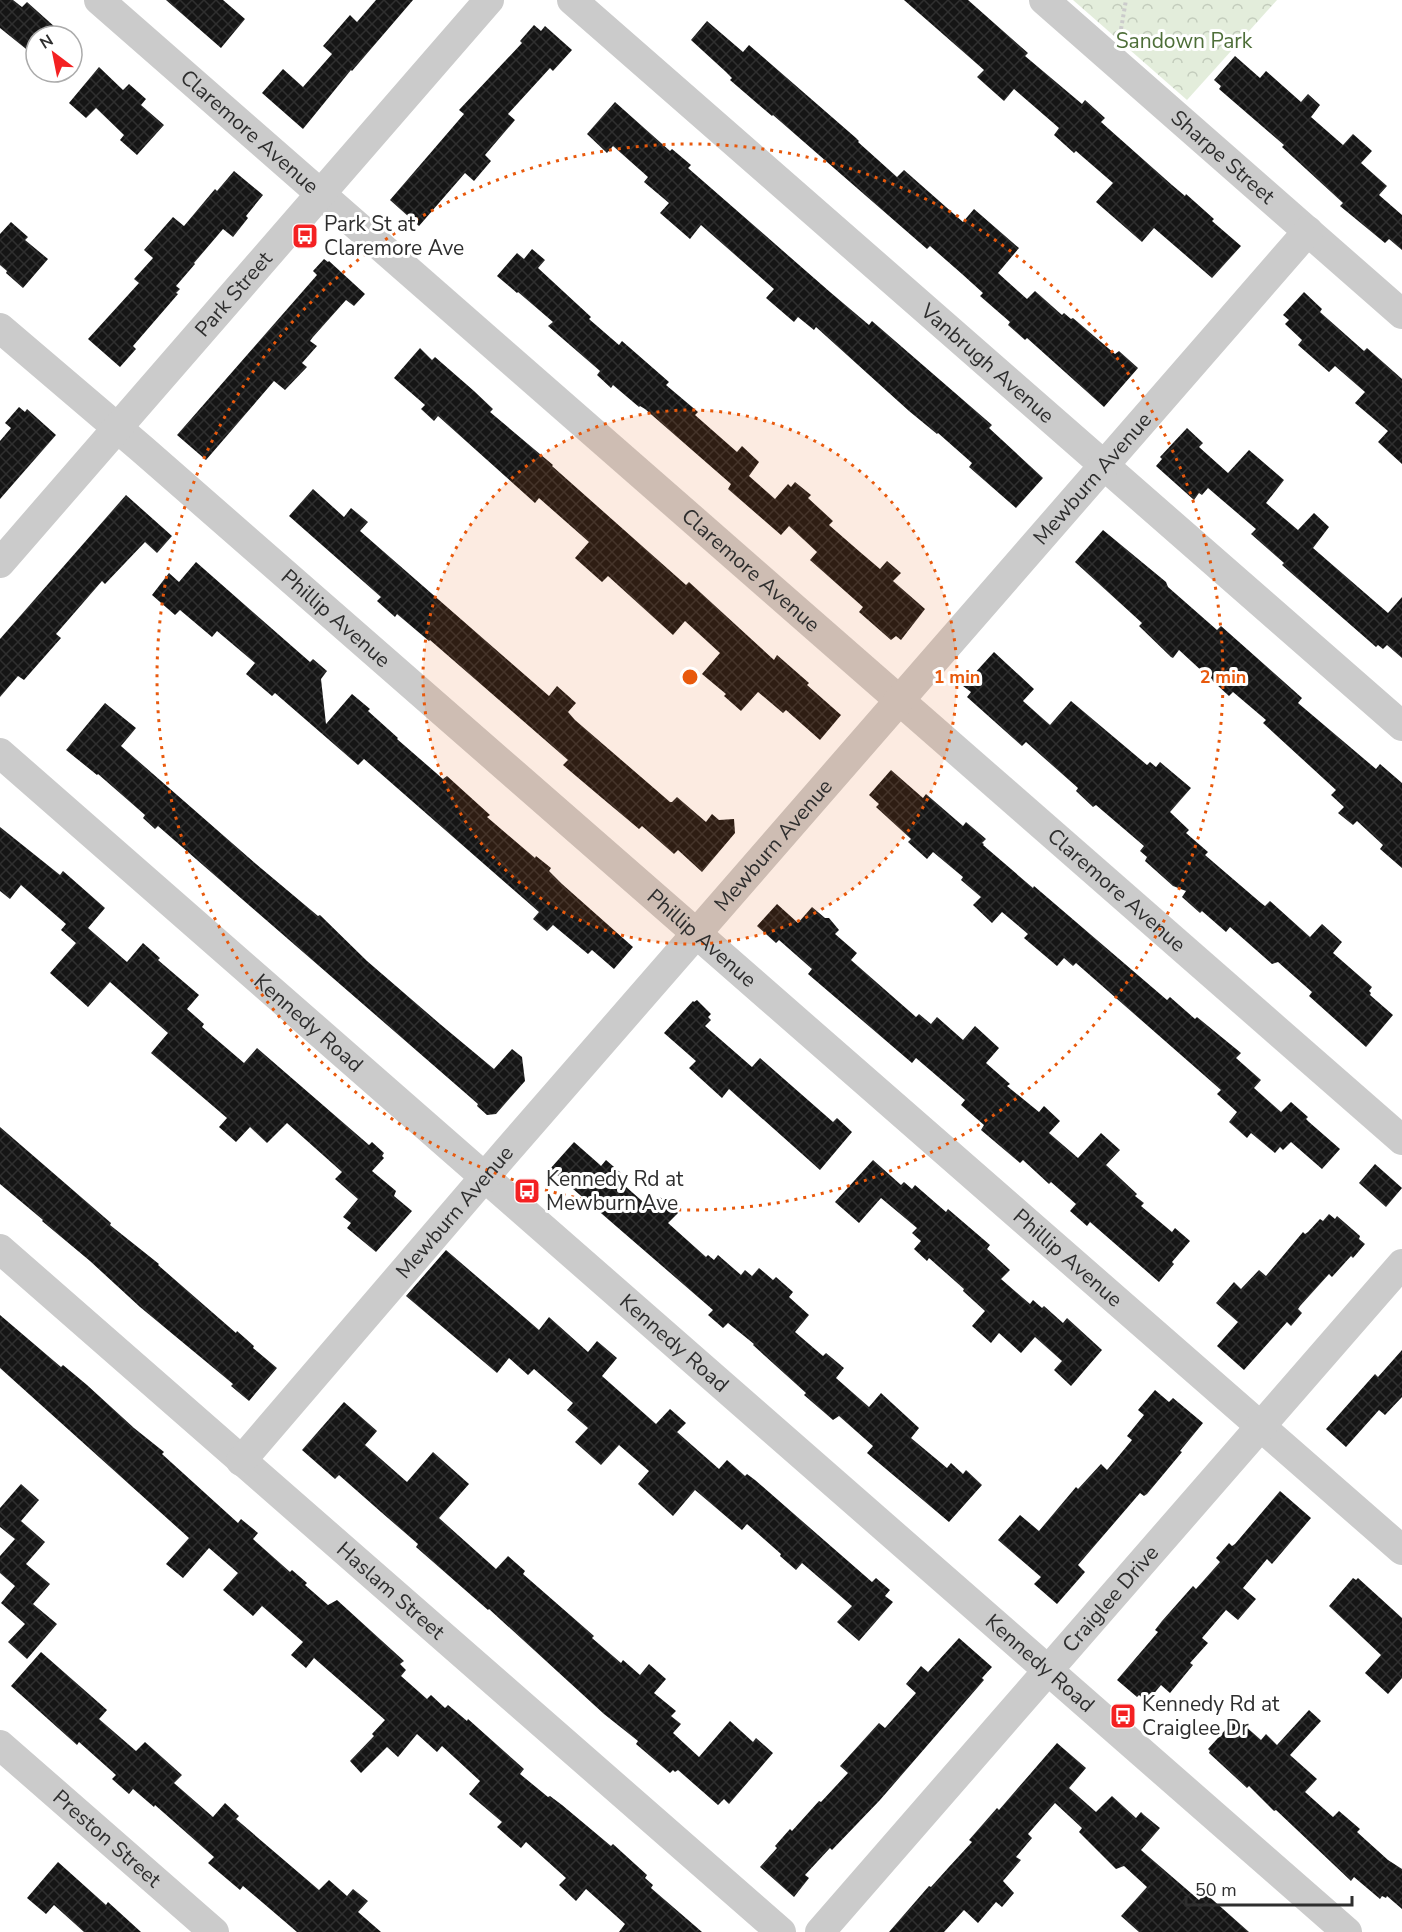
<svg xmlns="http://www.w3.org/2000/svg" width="1402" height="1932" viewBox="0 0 1402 1932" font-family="'Nunito Sans',sans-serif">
<defs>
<pattern id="park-crowns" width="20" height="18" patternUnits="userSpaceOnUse" patternTransform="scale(1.5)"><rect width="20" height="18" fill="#e3eddb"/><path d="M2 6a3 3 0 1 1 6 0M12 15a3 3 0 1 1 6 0" fill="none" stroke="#c3ccbc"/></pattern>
<pattern id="building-cross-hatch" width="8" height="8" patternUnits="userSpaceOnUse" patternTransform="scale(1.5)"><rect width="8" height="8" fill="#151515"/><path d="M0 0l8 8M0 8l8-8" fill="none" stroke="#2f2f2f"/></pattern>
</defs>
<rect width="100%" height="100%" fill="#fff"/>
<path fill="url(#park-crowns)" d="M1073 0H1277L1187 100Z"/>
<path fill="url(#building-cross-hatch)" d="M0 0H13L22 7 27 2 65 36H36V57L0 28Z
M166 0H223L245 19 221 48Z
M376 0H413L352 71 351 70 303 129 262 93 283 69 303 87 332 54 323 46 350 15 357 22Z
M904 0H968L1028 53 1025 56 1082 104 1085 100 1105 118 1101 122 1172 185 1185 196 1186 194 1214 219 1212 221 1241 246 1212 278 1154 228 1142 242 1096 202 1113 183 1076 151 1074 153 1054 135 1059 128 1014 89 1004 101 977 77 984 70Z
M707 21 743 52 749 45 856 138 859 141 858 142 897 177 904 170 963 222 974 209 1019 248 998 273 1027 299 1035 291 1062 315 1064 313 1071 319 1073 318 1115 354 1119 351 1138 368 1104 407 1027 338 1025 340 1008 325 1010 322 980 296 983 293 962 274 930 246 927 249 773 115 772 116 730 80 732 78 726 72 691 40Z
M534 25 541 31 545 26 572 50 553 71 550 68 508 114 515 120 485 155 491 161 474 181 465 173 419 226 390 200 464 114 459 110 522 43 520 41Z
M1235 56 1260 78 1266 71 1301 102 1308 94 1320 105 1311 117 1343 145 1353 134 1372 151 1361 163 1387 186 1379 195 1402 215V250L1389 239 1385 243 1340 206 1343 203 1282 147 1284 145 1219 89 1221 86 1214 80Z
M99 67 123 90 129 84 146 99 141 105 164 125 137 155 120 140 124 135 96 108 86 118 69 103Z
M615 102 670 151 672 149 691 165 688 168 830 292 869 325 872 321 992 425 989 428 1043 478 1016 508 969 467 972 463 938 433 937 434 909 411 816 327 814 330 798 317 794 322 766 298 774 289 701 225 690 239 660 213 669 203 644 182 648 177 613 146 607 153 587 134Z
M234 171 263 195 246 216 248 218 233 237 223 229 194 263 195 264 176 286 180 289 176 293 178 294 133 346 136 349 120 367 88 339 139 283 134 279 153 258 144 250 173 217 184 226 215 189 217 191Z
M11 222 28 237 25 240 48 259 23 288 6 273 7 271 0 265V234Z
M532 249 545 260 538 268 591 317 589 319 619 345 622 341 669 382 666 385 698 412 695 415 737 452 742 446 759 462 749 476 775 499 788 484 791 487 795 482 811 495 808 498 833 521 829 525 860 552 880 569 887 561 901 573 893 581 925 609 901 640 896 636 891 640 859 612 863 607 810 560 817 552 789 526 781 535 728 489 731 484 645 409 640 406 639 407 613 385 611 388 597 375 600 371 548 326 553 322 518 292 517 293 497 276 517 253 524 259Z
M324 259 328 262 329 261 365 294 354 306 346 300 313 337 310 341 317 346 302 363 307 367 285 390 274 381 206 460 177 435 317 275 313 271Z
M1304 292 1322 309 1320 312 1364 351 1367 348 1402 379V464L1378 442 1388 431 1355 403 1365 392 1335 366 1329 372 1298 345 1302 340 1285 324 1289 320 1283 315Z
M420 348 432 360 435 357 474 391 493 409 490 412 553 465 552 466 686 585 689 582 774 660 777 655 809 683 807 685 841 715 820 740 786 710 783 713 758 692 741 711 724 696 726 694 702 674 720 653 685 621 673 635 608 576 602 582 575 558 589 542 539 498 535 503 438 416 434 421 421 409 425 405 394 378Z
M19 407 25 412 27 409 56 435 0 499V441L11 428 5 423Z
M1187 428 1203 443 1199 447 1228 473 1249 450 1284 480 1266 503 1298 530 1314 513 1329 527 1313 548 1388 613 1402 597V658L1387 645 1383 649 1378 645 1376 647 1282 565 1284 563 1251 534 1256 529 1208 488 1202 495 1199 493 1194 500 1156 466 1162 459 1160 457Z
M313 489 344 517 351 508 368 522 360 531 549 696 557 686 576 703 568 712 575 720 670 802H672L677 797 706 822 712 814 719 820 734 819 735 833 702 872 678 850 674 854 642 826 639 829 602 798 563 765 568 760 430 640 429 641 397 614 395 617 377 601 381 597 289 516Z
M126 495 172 536 157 553 145 542 105 584 102 581 56 634 61 638 24 680 18 676 0 697V639Z
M1103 530 1166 582 1168 587 1217 630 1221 626 1302 698 1298 703 1376 769 1380 764 1402 783V868L1380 849 1383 845 1357 821 1353 825 1338 813 1344 807 1331 795 1336 790 1263 723 1266 720 1233 692 1229 696 1179 650 1173 658 1171 657 1139 626 1142 623 1075 562Z
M196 562 310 662 313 659 327 671 321 679 326 724 352 694 370 709 368 711 398 738 397 739 443 779 447 776 490 815 487 817 535 858 536 856 551 868 549 871 562 884 633 947 614 969 592 950 588 954 553 925 547 931 533 919 539 912 364 759 358 765 275 693 272 696 246 674 255 663 217 631 212 637 180 610 175 615 152 595 169 573 179 582Z
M994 652 1034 689 1023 701 1050 725 1071 701 1147 765 1150 762 1156 767 1160 762 1191 788 1170 812 1189 830 1186 833 1208 852 1205 855 1261 903 1265 906 1270 901 1310 937 1322 924 1342 942 1333 953 1372 987 1369 991 1371 993 1370 995 1393 1015 1366 1047 1309 996 1312 992 1278 962 1272 964 1230 927 1226 932 1202 911 1200 913 1182 897 1186 891 1173 886 1145 861 1147 857 1140 851 1144 846 1096 805 1093 807 1076 791 1078 788 1026 742 1022 746 967 697 971 692 963 686Z
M105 703 136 728 121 746 256 864 318 916 320 915 367 961 440 1024 494 1069 512 1049 522 1057 525 1081 496 1114 487 1115 477 1106 478 1104 158 826 155 829 143 818 145 815 98 774 97 775 66 750Z
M891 770 923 798 926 794 963 826 966 822 986 839 982 843 984 844 983 845 1033 888 1034 886 1167 1000 1170 997 1195 1019 1197 1017 1241 1053 1236 1058 1261 1080 1254 1088 1281 1112 1291 1102 1308 1117 1306 1119 1309 1122 1340 1149 1322 1169 1291 1142 1283 1150 1280 1147 1275 1153 1251 1133 1247 1138 1229 1122 1237 1112 1217 1094 1221 1090 1076 963 1073 966 1064 958 1057 966 1024 938 1028 934 1002 912 992 923 973 905 981 897 961 880 963 877 933 852 927 859 908 842 911 839 876 807 879 804 869 795Z
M0 827 60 875 63 871 105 908 88 928 127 962 143 943 160 958 158 960 199 995 187 1009 204 1024 202 1027 244 1063 257 1048 369 1145 372 1142 384 1153 382 1156 384 1158 372 1171 396 1191 394 1196 412 1211 376 1252 347 1228 351 1223 343 1217 358 1199 335 1179 342 1172 287 1123 267 1143 250 1127 236 1142 219 1127 227 1118 151 1053 168 1033 110 982 88 1007 50 973 76 943 61 930 66 924 21 885 10 899 0 891Z
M777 904 798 923 812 907 825 918H829L839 930 835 934 857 953 851 960 916 1017 919 1014 931 1024 937 1017 963 1040 975 1026 999 1048 986 1063 1010 1084 1007 1086 1039 1112 1044 1106 1060 1121 1049 1133 1078 1158 1101 1133 1120 1150 1106 1165 1137 1194 1135 1196 1144 1203 1141 1206 1172 1232 1175 1228 1190 1241 1172 1262 1174 1264 1159 1282 1090 1222 1087 1226 1070 1211 1076 1204 1051 1182 1049 1184 1023 1160 1020 1163 981 1130 984 1125 961 1105 965 1100 916 1058 912 1063 808 974 812 969 779 940 776 943 757 926Z
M697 1000 711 1014 708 1017 711 1020 705 1026 752 1067 760 1058 833 1122 837 1118 852 1132 820 1170 729 1089 722 1098 689 1068 696 1061 664 1033 693 1001 694 1002Z
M0 1127 111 1223 110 1225 159 1264 158 1265 236 1333 237 1331 254 1346 253 1348 277 1368 249 1401 231 1386 233 1384 140 1307 90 1261 42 1221 43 1220 0 1184Z
M574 1142 599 1164 601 1166 606 1160 621 1173 616 1178 650 1208 660 1197 678 1213 668 1223 706 1257 708 1255 714 1260 718 1255 741 1275 745 1270 752 1276 759 1268 773 1280 776 1277 793 1292 789 1297 809 1315 795 1332 823 1356 826 1353 844 1368 836 1378 869 1407 881 1393 919 1428 911 1438 947 1468 951 1463 963 1474 966 1470 982 1485 949 1522 867 1453 873 1446 839 1416 833 1420 804 1395 806 1393 753 1345 754 1344 728 1323 723 1328 708 1315 713 1310 550 1169Z
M873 1160 901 1185 904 1182 912 1189 915 1185 946 1212 948 1209 990 1245 987 1249 1010 1270 1001 1279 1030 1304 1033 1300 1042 1308 1044 1306 1063 1323 1067 1318 1102 1350 1071 1386 1054 1370 1062 1361 1035 1337 1021 1353 999 1333 991 1343 972 1326 985 1311 963 1291 964 1289 929 1258 927 1261 914 1249 921 1241 912 1233 917 1228 881 1198 859 1223 835 1202Z
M1375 1164 1402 1188 1386 1207 1359 1183Z
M1329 1214 1335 1219 1337 1216 1360 1236 1359 1239 1365 1244 1353 1258 1351 1256 1332 1277 1329 1274 1300 1306 1298 1309 1302 1313 1291 1326 1287 1322 1244 1370 1217 1346 1238 1322 1216 1303 1234 1282 1241 1289 1259 1270 1266 1276 1303 1232 1305 1234 1308 1232 1320 1219 1323 1221Z
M446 1250 539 1330 549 1317 588 1352 597 1341 617 1358 602 1376 656 1424 670 1409 686 1423 677 1432 719 1469 727 1460 745 1476 747 1474 755 1480 872 1582 876 1578 890 1590 885 1596 893 1602 859 1641 837 1622 852 1606 802 1563 796 1570 780 1556 781 1554 747 1524 742 1530 695 1490 673 1516 638 1484 649 1471 619 1445 601 1465 575 1442 588 1428 567 1410 573 1403 534 1369 528 1375 509 1358 497 1373 406 1296Z
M0 1315 61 1367 63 1365 87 1385 134 1428 164 1452 162 1454 238 1523 241 1519 258 1533 253 1539 290 1572 292 1570 307 1583 305 1585 328 1605 337 1600 404 1661 400 1664 406 1670 401 1676 427 1699 431 1695 445 1708 448 1705 467 1721 468 1719 524 1769 520 1774 548 1797 550 1796 562 1805 611 1846 613 1844 647 1875 645 1878 653 1885 651 1888 702 1932H619L625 1924 586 1889 576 1901 559 1885 566 1878 526 1842 521 1848 497 1827 502 1822 469 1794 480 1781 442 1746 437 1752 417 1734 398 1757 387 1747 361 1773 350 1761 374 1736 372 1734 385 1720 314 1658 306 1668 291 1655 303 1642 262 1606 253 1616 223 1590 238 1573 209 1548 183 1578 166 1564 189 1538 0 1368Z
M1402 1350V1397L1385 1415 1379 1410 1346 1447 1326 1429 1375 1374 1378 1377Z
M1155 1390 1169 1402 1173 1398 1203 1423 1180 1451 1182 1452 1147 1494 1144 1496 1140 1493 1078 1565 1085 1572 1057 1604 1034 1584 1041 1577 998 1540 1020 1515 1039 1531 1076 1487 1078 1489 1101 1464 1107 1470 1132 1440 1127 1436 1144 1415 1138 1410Z
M344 1402 377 1431 365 1445 407 1482 433 1452 469 1484 439 1518 496 1569 508 1556 525 1571 523 1574 594 1636 592 1638 621 1663 623 1660 640 1675 649 1664 666 1679 654 1693 676 1711 671 1716 681 1724 673 1733 699 1757 730 1721 753 1742 756 1738 773 1753 729 1804 724 1799 718 1805 678 1770 675 1772 673 1770 670 1773 636 1744 638 1741 604 1714 489 1609 488 1610 416 1547 418 1544 381 1512 339 1475 335 1479 302 1450Z
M21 1484 39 1500 21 1521 45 1542 26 1564 50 1584 33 1604 57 1624 27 1659 8 1642 25 1624 1 1603 15 1586 0 1573V1556L15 1539 0 1527V1508Z
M1280 1491 1311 1518 1272 1564 1267 1559 1243 1588 1256 1599 1238 1620 1226 1610 1202 1638 1208 1643 1190 1663 1193 1665 1170 1693 1161 1685 1147 1702 1139 1695 1137 1697 1117 1680 1158 1632 1155 1630 1162 1621 1193 1586 1196 1589 1220 1562 1216 1558 1229 1543 1232 1546 1235 1544Z
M1353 1578 1356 1580 1358 1578 1402 1618V1678L1388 1694 1365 1673 1381 1655 1329 1606Z
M959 1638 992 1667 982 1678 984 1680 880 1800 832 1850 830 1848 805 1875 809 1878 794 1897 760 1867 777 1848 775 1846 790 1829 792 1831 819 1801 821 1802 848 1773 840 1766 879 1723 885 1728 916 1693 906 1684 921 1666 928 1672Z
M41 1652 107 1710 99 1719 136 1751 145 1742 182 1775 174 1783 213 1817 225 1803 239 1816 236 1819 319 1890 329 1880 347 1896 353 1889 368 1901 358 1912 381 1932H297L243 1886 240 1890 208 1863 214 1857 155 1805 154 1807 133 1789 129 1794 112 1779 116 1775 79 1742 77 1745 11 1686Z
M1309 1710 1321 1721 1290 1755 1317 1779 1305 1792 1333 1817 1339 1811 1360 1829 1357 1832 1388 1860 1402 1869V1909L1387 1896 1386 1898 1382 1896 1380 1899 1354 1877 1351 1881 1276 1810 1274 1811 1249 1786 1247 1788 1209 1753 1210 1751 1208 1749 1236 1718 1261 1740 1266 1734 1277 1745Z
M1057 1743 1086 1768 1069 1788 1096 1812 1112 1796 1136 1818 1141 1812 1144 1815 1160 1828 1141 1850 1199 1900 1205 1893 1249 1932H1139L1121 1916 1147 1887 1124 1866 1116 1869 1079 1832 1082 1828 1055 1803 1028 1834 1032 1838 1016 1857 1021 1860 1003 1881 1014 1893 1002 1907 996 1902 978 1923 964 1910 944 1932H889L929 1886 931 1887 949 1867 972 1842 969 1840 997 1808 999 1810Z
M58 1862 106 1905 108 1902 141 1932H84L54 1905 46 1914 27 1898Z"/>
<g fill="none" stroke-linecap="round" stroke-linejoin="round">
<path stroke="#cbcbcb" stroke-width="4" stroke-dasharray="3 3" stroke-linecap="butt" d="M1120 35 1126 0"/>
<g stroke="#cbcbcb" stroke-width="30">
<path id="s1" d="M99 0 1402 1140"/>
<path id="s2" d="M572 0 1402 726"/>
<path id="s3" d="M1044 0 1402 314"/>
<path id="s4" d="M0 328 142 449 1402 1550"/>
<path id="s5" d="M0 563 489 0"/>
<path id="s6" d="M0 753 1347 1932"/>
<path id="s7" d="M0 1249 781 1932"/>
<path id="s8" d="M241 1461 507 1151 1308 231"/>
<path id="s9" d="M0 1745 214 1932"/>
<path id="s10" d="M820 1932 1402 1264"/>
</g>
</g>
<circle cx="690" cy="677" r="267" fill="#e8590c" fill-opacity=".12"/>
<g fill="none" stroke="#e8590c" stroke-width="3" stroke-dasharray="3 6">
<circle cx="690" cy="677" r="267"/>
<circle cx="690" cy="677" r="533"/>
</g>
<defs>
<g id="bus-square" transform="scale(1.35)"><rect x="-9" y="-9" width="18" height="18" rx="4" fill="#f42122" stroke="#fff"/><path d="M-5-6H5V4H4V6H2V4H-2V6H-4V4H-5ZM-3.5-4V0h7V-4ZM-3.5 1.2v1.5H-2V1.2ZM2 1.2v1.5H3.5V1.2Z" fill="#fff"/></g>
</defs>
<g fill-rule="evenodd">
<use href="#bus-square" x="305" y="236"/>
<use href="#bus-square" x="527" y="1191"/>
<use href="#bus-square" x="1123" y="1716"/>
</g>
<g text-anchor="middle" stroke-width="6" stroke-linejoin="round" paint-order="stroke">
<g font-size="21" fill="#4d6e38" stroke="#fff">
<text x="1184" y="48">Sandown Park</text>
</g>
<g font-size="21" fill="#2e2e2e" stroke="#fff">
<text dy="7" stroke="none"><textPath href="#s1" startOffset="200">Claremore Avenue</textPath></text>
<text dy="7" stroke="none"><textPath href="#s3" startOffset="238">Sharpe Street</textPath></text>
<text dy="7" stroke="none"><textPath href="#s5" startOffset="356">Park Street</textPath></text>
<text dy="7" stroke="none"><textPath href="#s2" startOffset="552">Vanbrugh Avenue</textPath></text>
<text dy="7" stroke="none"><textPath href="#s8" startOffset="1300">Mewburn Avenue</textPath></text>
<text dy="7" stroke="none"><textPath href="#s1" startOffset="866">Claremore Avenue</textPath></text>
<text dy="7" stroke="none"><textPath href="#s4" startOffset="444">Phillip Avenue</textPath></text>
<text dy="7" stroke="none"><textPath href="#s8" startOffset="814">Mewburn Avenue</textPath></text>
<text dy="7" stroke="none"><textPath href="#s1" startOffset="1352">Claremore Avenue</textPath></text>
<text dy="7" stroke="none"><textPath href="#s4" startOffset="930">Phillip Avenue</textPath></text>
<text dy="7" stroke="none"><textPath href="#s6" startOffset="410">Kennedy Road</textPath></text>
<text dy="7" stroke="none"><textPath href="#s8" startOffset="328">Mewburn Avenue</textPath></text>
<text dy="7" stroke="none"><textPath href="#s4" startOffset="1416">Phillip Avenue</textPath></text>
<text dy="7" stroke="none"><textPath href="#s6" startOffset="896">Kennedy Road</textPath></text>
<text dy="7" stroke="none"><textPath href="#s7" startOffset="519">Haslam Street</textPath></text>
<text dy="7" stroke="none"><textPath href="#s10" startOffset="442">Craiglee Drive</textPath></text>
<text dy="7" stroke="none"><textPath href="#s6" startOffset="1382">Kennedy Road</textPath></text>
<text dy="7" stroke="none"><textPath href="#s9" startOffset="142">Preston Street</textPath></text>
</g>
<g font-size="21" fill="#2e2e2e" stroke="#fff" text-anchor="start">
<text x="324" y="231">Park St at<tspan x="324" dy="24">Claremore Ave</tspan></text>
<text x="546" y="1186">Kennedy Rd at<tspan x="546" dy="24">Mewburn Ave</tspan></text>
<text x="1142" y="1711">Kennedy Rd at<tspan x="1142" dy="24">Craiglee Dr</tspan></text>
</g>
</g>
<circle cx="690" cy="677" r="9" fill="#e8590c" stroke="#fff" stroke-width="3"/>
<g font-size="18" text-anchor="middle" font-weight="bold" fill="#e8590c" stroke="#fff" stroke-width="6" stroke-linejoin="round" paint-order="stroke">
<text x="957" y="683">1 min</text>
<text x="1223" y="683">2 min</text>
</g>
<g transform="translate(54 54) rotate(328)"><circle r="28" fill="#ffffff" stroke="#ababab" stroke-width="1.5"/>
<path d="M0-4.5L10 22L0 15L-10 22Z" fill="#f42122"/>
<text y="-9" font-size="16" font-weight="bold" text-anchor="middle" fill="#2e2e2e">N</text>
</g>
<path d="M1186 1896v9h166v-9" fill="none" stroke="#2e2e2e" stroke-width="3"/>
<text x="1195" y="1896" font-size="18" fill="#2e2e2e" stroke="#ffffff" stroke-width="4.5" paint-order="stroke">50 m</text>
</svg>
